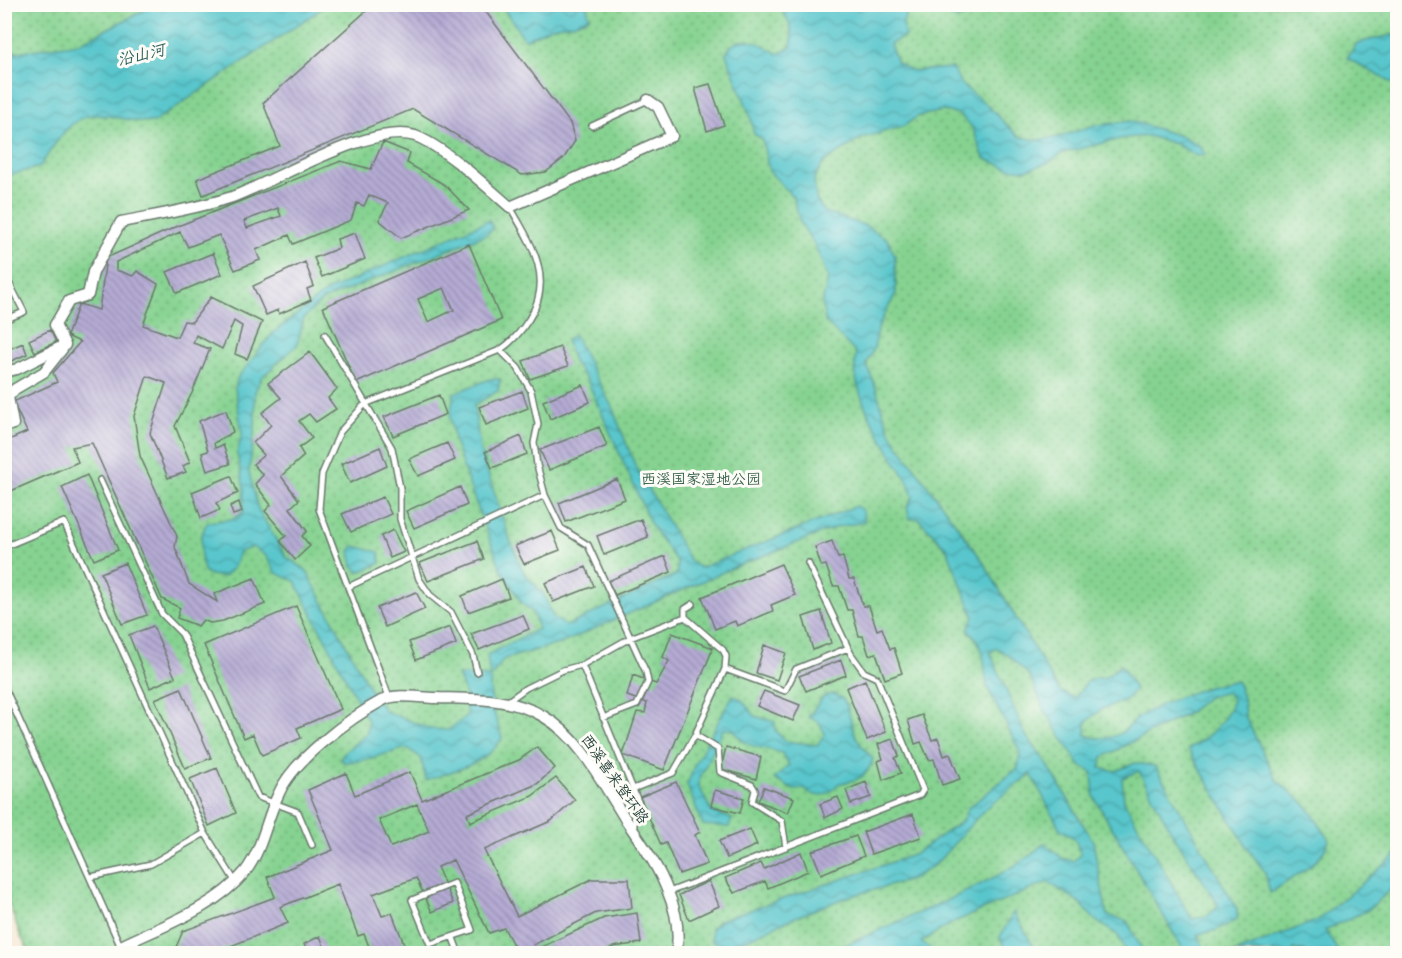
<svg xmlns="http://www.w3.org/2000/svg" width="1402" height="958" viewBox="0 0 1402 958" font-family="'Balsamiq Sans','LXGW WenKai TC',sans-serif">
<defs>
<pattern id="park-dots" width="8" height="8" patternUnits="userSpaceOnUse" patternTransform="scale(1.5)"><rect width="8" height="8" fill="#86d391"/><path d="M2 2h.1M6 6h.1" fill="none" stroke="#6dac77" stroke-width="1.8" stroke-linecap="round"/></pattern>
<pattern id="water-waves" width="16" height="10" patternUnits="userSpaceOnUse" patternTransform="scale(1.5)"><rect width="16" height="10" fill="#58c6cc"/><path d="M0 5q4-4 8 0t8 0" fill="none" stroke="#48a2a6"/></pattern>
<pattern id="building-back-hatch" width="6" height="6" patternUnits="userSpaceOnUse" patternTransform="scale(1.5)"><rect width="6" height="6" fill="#b5abd4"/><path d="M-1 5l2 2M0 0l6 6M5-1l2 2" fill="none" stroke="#938cad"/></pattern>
</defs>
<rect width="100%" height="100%" fill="#fdfcf7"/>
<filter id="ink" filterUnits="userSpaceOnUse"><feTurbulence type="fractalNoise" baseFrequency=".0167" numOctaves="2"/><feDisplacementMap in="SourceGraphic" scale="12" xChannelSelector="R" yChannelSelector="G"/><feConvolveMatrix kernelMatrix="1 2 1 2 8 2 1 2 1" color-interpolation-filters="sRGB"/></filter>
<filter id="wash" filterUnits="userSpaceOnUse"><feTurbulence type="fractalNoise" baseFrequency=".008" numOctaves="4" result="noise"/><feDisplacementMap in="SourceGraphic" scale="24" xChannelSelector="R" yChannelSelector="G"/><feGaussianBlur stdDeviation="1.35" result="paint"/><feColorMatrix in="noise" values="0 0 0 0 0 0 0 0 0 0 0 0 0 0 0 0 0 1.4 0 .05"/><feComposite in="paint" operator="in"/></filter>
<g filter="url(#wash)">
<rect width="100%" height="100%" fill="#f6ead6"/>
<path fill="url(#park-dots)" stroke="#528862" stroke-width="1.5" d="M5 5H1397V953L31 954 21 937 5 893Z"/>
<path fill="url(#water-waves)" stroke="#3c8280" stroke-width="1.5" fill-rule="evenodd" d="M155 5H327L154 122C134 123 117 116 97 115 71 113 52 148 40 167L6 176 10 190 5 191V54L79 43Z
M501 5H587L589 17 576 23 551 27 525 40Z
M778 5H992L958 19 922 8 907 12 903 22 905 36 890 44 897 63 912 71 952 68 962 85 986 104 1019 137 1039 140 1060 137 1091 126 1131 121 1184 137 1200 146 1205 155 1197 156 1176 144 1148 136 1125 138 1062 153 1050 162 1026 170 1008 168 984 158 972 127 959 114 943 111 918 116 904 126 862 138 824 162 814 178 816 199 824 212 866 226 887 239 895 256 896 293 879 325 874 349 866 364C879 388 881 415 894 439L982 560 1059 691 1075 698 1088 680 1106 677 1121 665 1135 689 1126 700 1102 709 1086 722V735C1097 740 1112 739 1122 732 1127 729 1131 723 1136 719 1156 704 1212 683 1237 681L1243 698 1245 716 1277 780 1307 806 1329 839C1324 863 1290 879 1270 893L1265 872 1248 849 1188 749C1208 738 1226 722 1233 700L1227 692 1208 697 1188 713 1103 757 1100 768 1116 771 1135 763 1155 766 1237 909V920L1214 931 1198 934 1206 953H1185L1094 797 1092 772 1080 766 1044 709 1029 675 1009 656 997 648 990 652 1025 734 1047 764 1093 841 1107 915 1127 921 1144 953H1126L1118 935 1096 921 1079 902 1048 882 954 922 921 942 936 953H829C876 930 924 912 971 889 998 875 1023 864 1044 843L1062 858 1073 861 1081 855 1075 839 1060 829 1031 774 984 810 936 864 911 880 847 897 788 920 745 940 727 945 712 942 711 929 720 920 913 855 962 821 968 808 1018 768 1020 752 987 687 983 654 976 638 968 630 974 617 947 549 918 518 910 519 907 507 913 497C910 481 900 470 892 456 875 428 849 386 856 353L826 323 822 304 828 278 815 246 800 222 793 197 769 171 762 139 754 134 750 115 726 54C737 31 761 42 778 54L791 47C794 30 789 18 778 5ZM1139 771 1171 831 1219 906 1207 916 1192 919 1124 801 1122 778Z
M1397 34V82H1390L1347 58 1357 43Z
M489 220 493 228 487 234 323 300 304 318 297 345 262 377 255 392V425L249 472 258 509 286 557 306 570 371 691 385 711 430 729 448 730 467 716 464 690 458 675 490 677 487 655 538 629 533 613 521 602 501 569 471 490 455 444 450 417 454 393 490 379H500L498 391 474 405 480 449 510 540 524 573 544 595 553 617 566 626 677 574V562L652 527 587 380 573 362 566 340 574 335 612 407 635 465 690 561 700 568 856 506 863 511 864 522 837 527 737 566 562 643 504 659 491 677 490 688 493 709 502 738C487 765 454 770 426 780L421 758 407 748 360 761 343 762 341 758 344 753 367 733 368 721 295 581 276 573 266 556 253 547 239 552 234 567 223 577 206 574C199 561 198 534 208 522L233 519 243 513 244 488 237 454 242 433 235 388 238 377 273 333 327 291Z
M354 546 379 552 381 563 359 572 353 566 350 551Z
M832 694C855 699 846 723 858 740 862 747 868 752 873 759 867 779 857 780 838 784 828 796 817 800 804 789L794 790 774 779 789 765 782 753C761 746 746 750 734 730L723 729 699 780V786L711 811 732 819 729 827 703 825 687 785 696 762 733 695 741 699 755 716 775 722V730L785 741 817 745 825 734 819 722 808 717 824 696Z
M1397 854V884L1368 910 1325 930 1339 953H1309L1294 949 1292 953H1234L1318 920Z
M1014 912 1037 953H1008L1000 937Z"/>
<g id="blocks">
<path fill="url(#building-back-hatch)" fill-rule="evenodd" d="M374 4H480L570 123 575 141 564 158 546 172 522 175 413 109 203 195 197 179 280 146 263 103Z
M710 84 724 125 707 131 695 88Z
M383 142 410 153 407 163 445 185 469 210 401 238 379 220 388 203 369 195 364 206 357 203 351 220 293 244 289 235 256 250 260 260 235 270 219 235 188 247 180 232 116 262V270L133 276 137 271 158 284 143 325 177 337 184 321 192 322 211 297 262 322 247 359 235 354 242 326 234 321 222 349 196 335 193 343 210 349 192 393 175 426 190 462 183 466 186 472 168 478 150 433 166 383 147 376 134 416 140 456 177 536 175 547 189 584 217 602 214 594 254 578 265 604 223 621 210 623 203 620 198 626 177 618 180 608 162 599 92 443 72 447 78 462 4 494V442L27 432 13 402 57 382 53 373 80 342 67 336 79 304 99 310 106 258 178 226 341 161 371 169ZM278 208 281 216 247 228 244 221Z
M355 233 365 259 322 277 314 258 339 248 337 239Z
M469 244 501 320 356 383 323 307ZM444 288 454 310 428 322 418 299Z
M213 253 222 274 177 293 167 272Z
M305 262 314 286 307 289 311 300 279 314 278 310 266 315 253 286Z
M4 294 12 310 4 313Z
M50 330 56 342 35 352 29 340Z
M23 343 27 354 7 363 4 351Z
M560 347 568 366 530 379 523 361Z
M310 352 337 389 328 398 336 409 316 422 309 414 299 421 312 438 299 448 304 456 281 476 299 500 290 508 307 531 302 536 310 546 295 560 280 541 286 536 265 511 271 505 255 484 263 475 253 464 264 455 253 443 271 425 262 413 281 398 268 383Z
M583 385 590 402 550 419 543 401Z
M522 391 528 408 486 425 479 407Z
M439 395 446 414 393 436 384 417Z
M226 410 233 432 214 443 215 448 223 445 230 464 207 471 202 453 208 451 199 421Z
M599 427 607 446 549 470 540 450Z
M521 436 527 454 492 468 485 452Z
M447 443 455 460 418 476 409 459Z
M380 447 387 466 350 483 341 464Z
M87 475 118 550 94 560 62 487Z
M231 476 238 493 216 503 220 510 201 518 192 492Z
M617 479 625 499 566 522 559 503Z
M460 487 467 505 414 528 406 511Z
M383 497 391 514 351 532 342 514Z
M239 502 242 512 233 515 230 506Z
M641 519 648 537 604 555 597 536Z
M393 530 404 552 390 558 381 536Z
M552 531 560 550 524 564 515 546Z
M477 541 484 559 428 581 420 563Z
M832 541 838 558 843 557 849 579H854L863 606H869L877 630 882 628 890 649 894 648 902 673 885 679 876 653 869 655 863 636H859L852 610H847L839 586H833L826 565 821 566 815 547Z
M665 556 671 572 615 595 608 581Z
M125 563 147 615 122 624 101 573Z
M781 564 795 595 771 605 773 611 737 626 735 621 715 629 702 597Z
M586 567 594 586 553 602 545 583Z
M502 579 509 597 468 612 462 596Z
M416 592 425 609 385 627 377 608Z
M296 606 341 709 297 728 301 738 262 755 253 734 244 738 204 645Z
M821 611 831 643 813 650 803 617Z
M523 615 529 629 479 650 471 634Z
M153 626 175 677 150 688 129 635Z
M450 627 456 644 416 660 409 642Z
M672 633 713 648 664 770 623 755 637 712 645 713 647 703 627 696 633 675 656 684 669 661 663 657Z
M764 645 786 653 777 680 756 673Z
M841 660 846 675 806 691 799 676Z
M865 680 886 732 867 740 846 688Z
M181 688 211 758 185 768 155 699Z
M764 691 800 705 793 721 757 706Z
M922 715 932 740 938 738 944 756 950 754 960 779 942 785 934 759 929 760 921 742 915 744 908 720Z
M893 739 899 756 895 758 901 773 883 780 878 761 883 759 878 744Z
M537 747 555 768 537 784 467 814 470 822 532 796 556 778 575 800 551 821 484 850 517 916 592 879H629L632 908 596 913 533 945 535 950 604 918 637 913 641 943 613 947 599 954H518L504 928 489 933 453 860 437 867 453 903 432 912 416 878 373 894 382 916 392 913 408 954H372L364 934 358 936 338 884 280 907 288 923 211 954H173L183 931 275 897 267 877 333 850 308 790 346 773 355 795 410 772 422 800 519 760ZM417 804 429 831 391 847 379 820Z
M726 747 761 757 756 779 721 769Z
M217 768 236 813 209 826 190 779Z
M676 782 700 832 695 835 707 864 679 874 666 843 661 845 640 797Z
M866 782 871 797 851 804 846 790Z
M764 787 794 798 788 813 758 801Z
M715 790 744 798 740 813 711 806Z
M838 797 843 809 825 818 820 804Z
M913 814 921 837 871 854 863 832Z
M750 829 757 845 727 858 719 841Z
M856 836 864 856 821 874 812 851Z
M801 852 808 871 768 888 765 881 734 893 725 878 761 863 764 869Z
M709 881 719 906 689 920 679 895Z
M320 936 327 954H308L304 944Z"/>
</g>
</g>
<g filter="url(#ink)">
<use href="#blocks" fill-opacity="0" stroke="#6a7a6d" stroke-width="1.5"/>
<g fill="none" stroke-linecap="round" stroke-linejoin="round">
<g stroke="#6a7a6d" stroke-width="8">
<path id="lane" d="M592 126 648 100
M4 273 24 312 4 320
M325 335 392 448 400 488V519L419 579 430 595 451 612 473 655 477 672
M500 350 518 368 531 391 538 424 534 443 537 465 545 495 561 528 588 545 646 672 648 682 637 705 603 718
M100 480 162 614 182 634 258 797 298 812 312 845
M4 547 64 522 205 833 235 881
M348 587 545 495
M685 617 723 650 726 656 725 669
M582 665 639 804 633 829
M4 686 124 954
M389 697 319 509 322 474 340 432 365 404 500 350C512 342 521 332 529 319 555 279 531 243 510 207
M508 701 526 688 563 670 582 665 630 638 685 617V609L693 604
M633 789 673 773 695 735
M786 847 782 821 752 802 755 790 752 785 720 772 718 749 695 735 725 669 785 691 796 669 848 648
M91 877 151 864 205 833
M454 883 472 930 430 944 412 900Z
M669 892 920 795 923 790 877 678 864 672 851 654 808 563
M453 938 459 954"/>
</g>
<g stroke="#6a7a6d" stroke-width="13">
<path id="street" d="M4 372 17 369 65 345 55 325 69 301 88 295 93 272 121 222C157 215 196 209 232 197 276 181 372 122 415 136 443 146 486 186 510 207L672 136 658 107 648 100
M4 427 13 424 8 397 15 389 44 372 63 348
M121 946C162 926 215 908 245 872 263 849 266 819 279 793 294 759 350 718 383 700 396 693 421 698 436 698 473 699 510 697 543 716 580 737 602 782 624 817 640 841 658 865 668 892 676 911 680 933 676 954"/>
</g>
<use href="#lane" stroke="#fff" stroke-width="5"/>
<use href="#street" stroke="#fff" stroke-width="10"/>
</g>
</g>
<g text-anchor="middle" stroke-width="6" stroke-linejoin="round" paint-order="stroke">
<g font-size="15" fill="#39624b" stroke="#fdfcf7">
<text x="701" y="484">西溪国家湿地公园</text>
</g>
<g font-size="15" fill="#1f3d34" stroke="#fdfcf7">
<text transform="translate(615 779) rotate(55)" y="5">西溪喜来登环路</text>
</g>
<g font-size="16" font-style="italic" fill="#2d5f5a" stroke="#fdfcf7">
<text transform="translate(141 54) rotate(-13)" y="6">沿山河</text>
</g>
</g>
<rect width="1402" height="958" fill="none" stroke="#fdfcf7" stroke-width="24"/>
</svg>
